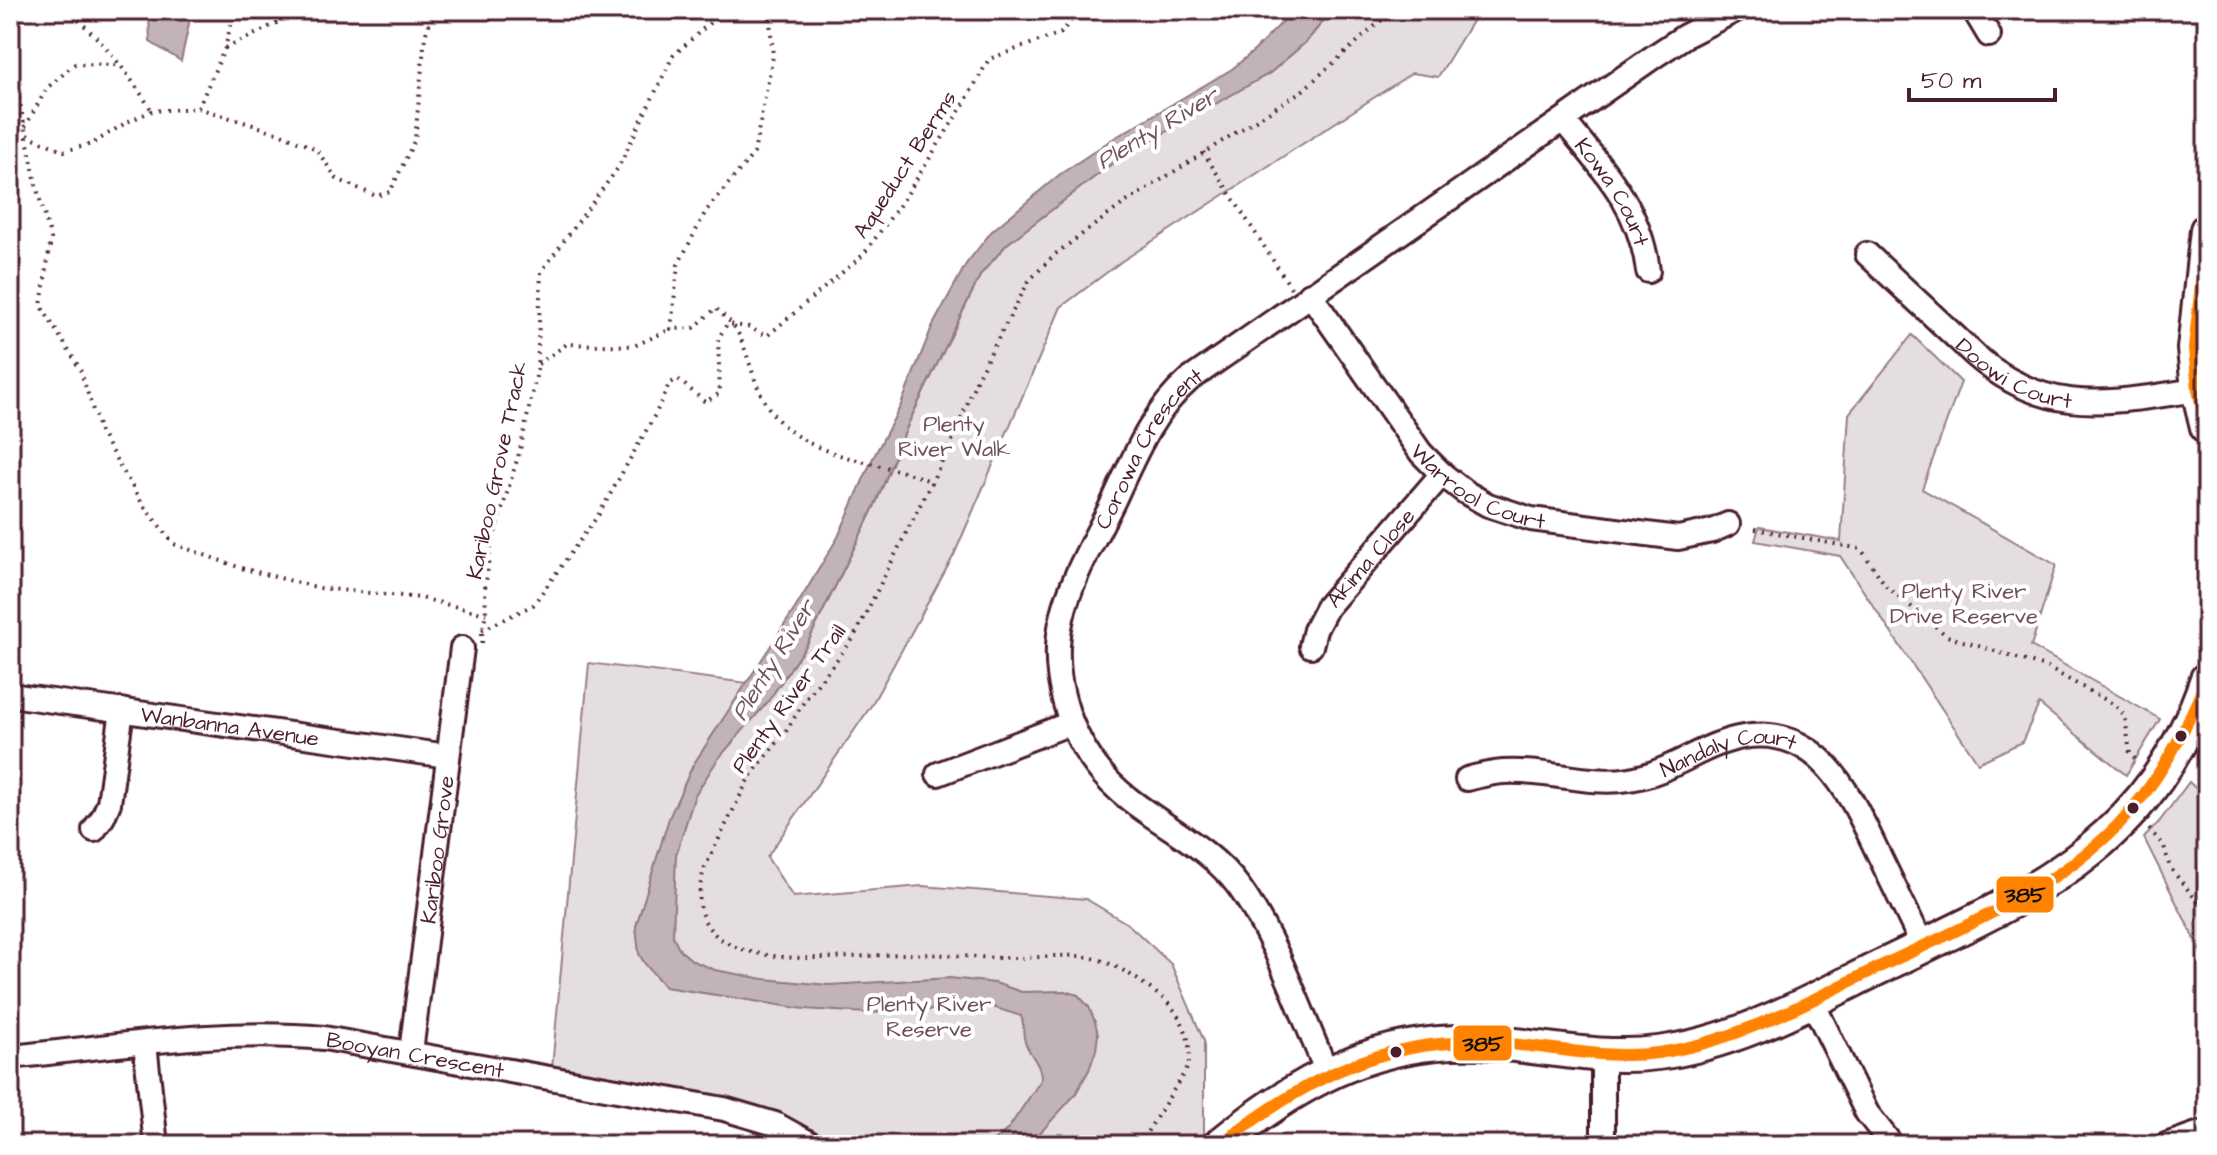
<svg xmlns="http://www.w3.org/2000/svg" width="2217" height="1155" viewBox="0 0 2217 1155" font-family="'Architects Daughter',sans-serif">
<rect width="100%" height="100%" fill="#fff"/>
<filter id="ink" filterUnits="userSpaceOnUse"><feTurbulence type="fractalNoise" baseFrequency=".0125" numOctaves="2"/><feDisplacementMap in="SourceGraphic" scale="16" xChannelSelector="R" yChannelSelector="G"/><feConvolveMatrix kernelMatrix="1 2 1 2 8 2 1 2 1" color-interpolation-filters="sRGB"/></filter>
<g filter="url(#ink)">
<path fill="#e5dee0" stroke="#987e86" stroke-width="2" d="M1332 10H1479L1438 77 1412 73 1122 261 1061 307 954 555 871 706 767 857 793 897 922 886 1086 899 1128 924 1171 964 1204 1041V1138L1196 1145H747L751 1135 774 1124 551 1079 589 663 778 687 807 644 875 505 909 422 981 274 1007 244 1118 159 1270 73 1307 41Z
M1912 335 1961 382 1922 489 2056 565 2031 646 2160 719 2126 775 2039 704 2022 742 1978 763 1840 556 1755 541 1759 527 1841 541 1849 414Z
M2189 782 2207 799V964L2144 838 2159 822Z"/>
<path fill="#c1b3b6" stroke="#91787e" stroke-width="2" d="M154 10H192L181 61 150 42 149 15Z
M1294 10H1332L1307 41 1270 73 1118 159 1007 244 981 274 909 422 875 505 807 644 767 703 718 759 695 795 676 855 673 936 680 950 693 961 715 970 764 979 829 985 950 978 995 983 1022 992 1065 991 1078 995 1089 1007 1095 1022 1098 1034 1096 1050 1089 1070 1075 1095 1029 1145H989L1008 1129 1041 1080C1042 1065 1030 1056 1025 1042 1022 1033 1025 1025 1021 1016L993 1007 867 1013 804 1009 665 987 645 964 639 954 636 926 669 818 693 765 796 607 838 537 871 462 900 407 932 327 966 264 992 231 1059 175 1111 140 1232 69 1255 50Z"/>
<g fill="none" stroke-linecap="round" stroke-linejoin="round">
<g stroke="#4a1f2b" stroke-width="28">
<g id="street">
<path d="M1974 10 1989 35"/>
<path id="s1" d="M1563 120C1602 168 1640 206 1648 271"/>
<path id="s2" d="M1867 254 1976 356C2049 419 2110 402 2198 390"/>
<path id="s3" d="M1310 294 1421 453 1442 474 1465 492 1488 505 1531 519 1678 538 1712 531 1728 524"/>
<path id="s4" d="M1311 646 1315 630 1327 607 1442 474"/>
<path id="s5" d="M10 695 448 756"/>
<path d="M938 774 1071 723"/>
<path id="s6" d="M1467 779C1478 776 1491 773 1503 772 1545 769 1587 786 1630 779 1673 772 1702 744 1743 737 1821 724 1851 797 1878 853 1893 884 1908 915 1923 946"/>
<path d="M94 830 103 817 109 803 122 710"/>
<path d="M1812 1001 1867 1113 1892 1145"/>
<path d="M145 1044 156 1145"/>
<path id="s7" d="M411 1052 462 648"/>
<path id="s8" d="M10 1057C112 1047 221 1028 324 1038L724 1109 775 1124 813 1145"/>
<path id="s9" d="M1327 1072C1301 1013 1276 938 1239 887 1201 835 1134 817 1096 766 1065 725 1050 668 1062 618 1070 580 1096 537 1113 502 1134 457 1151 413 1189 380L1656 55 1685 36 1736 10"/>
<path d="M1603 1145V1057"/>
<path d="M2166 1145 2200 1133"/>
</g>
</g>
<g stroke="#4a1f2b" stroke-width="38">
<path id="secondary" d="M2207 230 2194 349 2198 390 2207 427
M1220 1145C1303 1077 1384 1034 1496 1043 1551 1048 1602 1060 1658 1053 1735 1043 1804 1005 1872 971 2023 897 2148 852 2207 679"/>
</g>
<path stroke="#4a1f2b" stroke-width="4" stroke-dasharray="2 6" stroke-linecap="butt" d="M15 10 13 68 37 189 51 239 41 306 80 369 100 432 143 505 174 544 241 568 319 588 421 598 486 614
M66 10C100 36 129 74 152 111
M769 10 773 56 754 153 706 211 678 265 671 329 694 328 716 308C722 315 732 322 737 331 750 356 753 386 770 410 806 461 878 459 930 481
M225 48C253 37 277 21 304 10
M198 108 279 133 316 149 337 179 376 196 390 192 415 139 425 36 434 10
M25 127 47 88 75 64 118 65
M27 135 64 151 92 144 127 122 152 111 198 108 225 48 234 13 232 10
M1203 152 1291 288
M538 364 567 344 634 346 671 329
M1755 529 1861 549 1886 586 1947 636 2048 668 2115 705 2125 716 2130 754 2137 761
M482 630 533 605 599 514 656 413 669 384 678 379 705 402 720 393 718 339 727 324 749 327 767 336 863 255 904 199 965 102 989 59 1061 33 1079 10
M482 643V630L486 614 485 588 491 546 520 450 537 372 541 272 618 168 673 56 724 10
M2149 829 2164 846 2170 868 2207 913
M1139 1145 1188 1067C1194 1042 1182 1013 1161 997 1140 981 1115 961 1087 957 1061 953 1035 959 1009 958 974 958 940 953 905 954 844 955 666 985 705 867L749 778 785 733 805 700 853 639 955 435 977 378 1029 281 1054 255 1123 204 1303 90 1393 10"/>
<use href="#street" stroke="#fff" stroke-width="22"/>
<use href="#secondary" stroke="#fff" stroke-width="32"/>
<g stroke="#fff" stroke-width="18">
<path id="bus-1" d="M2207 230 2194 349 2198 390 2207 427
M1220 1145C1305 1079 1385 1036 1496 1043 1550 1046 1604 1060 1658 1053 1737 1042 1807 1002 1877 968 1959 929 2051 892 2116 827 2159 783 2183 735 2207 679"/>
</g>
<use href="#bus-1" stroke="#ff8200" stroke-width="12"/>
</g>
</g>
<g fill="#4a1f2b" stroke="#fff" stroke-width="3">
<circle cx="2181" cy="736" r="7"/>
<circle cx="2133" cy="808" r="7"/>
<circle cx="1396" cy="1052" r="7"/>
</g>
<g text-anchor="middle" stroke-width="8" stroke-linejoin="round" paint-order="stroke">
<g font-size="22" fill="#4a1f2b" stroke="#fff">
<text transform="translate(904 164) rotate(-57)" y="8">Aqueduct Berms</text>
<text dy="8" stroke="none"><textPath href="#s1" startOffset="88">Kowa Court</textPath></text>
<text dy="8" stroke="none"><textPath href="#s2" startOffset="192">Doowi Court</textPath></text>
<text dy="8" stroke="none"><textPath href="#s9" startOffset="742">Corowa Crescent</textPath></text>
<text transform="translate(496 470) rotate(-78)" y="8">Kariboo Grove Track</text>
<text dy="8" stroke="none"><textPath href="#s3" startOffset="262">Warrool Court</textPath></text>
<text dy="8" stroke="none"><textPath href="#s4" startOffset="108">Akima Close</textPath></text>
<text transform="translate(788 698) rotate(-54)" y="8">Plenty River Trail</text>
<text dy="8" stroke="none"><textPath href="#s5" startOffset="222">Wanbanna Avenue</textPath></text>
<text dy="8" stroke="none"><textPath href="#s6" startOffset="268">Nandaly Court</textPath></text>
<text dy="8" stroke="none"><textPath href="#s7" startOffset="204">Kariboo Grove</textPath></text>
<text dy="8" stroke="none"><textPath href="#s8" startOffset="408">Booyan Crescent</textPath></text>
</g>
<g font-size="22" fill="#714f58" stroke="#fff">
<text x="954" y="431">Plenty<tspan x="954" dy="25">River Walk</tspan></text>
<text x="1964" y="598">Plenty River<tspan x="1964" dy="25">Drive Reserve</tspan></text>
<text x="929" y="1011">Plenty River<tspan x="929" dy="25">Reserve</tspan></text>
</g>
<g font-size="24" font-style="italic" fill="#74535c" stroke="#fff">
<text transform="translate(1157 128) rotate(-31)" y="8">Plenty River</text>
<text transform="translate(773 660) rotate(-58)" y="8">Plenty River</text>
</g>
</g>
<g stroke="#fff" stroke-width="3">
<rect x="1995" y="875" width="60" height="39" rx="8" fill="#ff8200"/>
<rect x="1452" y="1024" width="61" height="38" rx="8" fill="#ff8200"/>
</g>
<g font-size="22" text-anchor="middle" font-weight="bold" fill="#111">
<text x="2025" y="902">385</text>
<text x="1483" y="1051">385</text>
</g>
<rect width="2217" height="1155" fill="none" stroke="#fff" stroke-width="40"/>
<rect x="20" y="20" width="2177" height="1115" fill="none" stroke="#4a1f2b" stroke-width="3" filter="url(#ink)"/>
<path d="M1909 88v12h146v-12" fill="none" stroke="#4a1f2b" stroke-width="4"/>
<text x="1921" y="88" font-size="24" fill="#4a1f2b" stroke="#ffffff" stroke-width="6" paint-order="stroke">50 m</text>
</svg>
